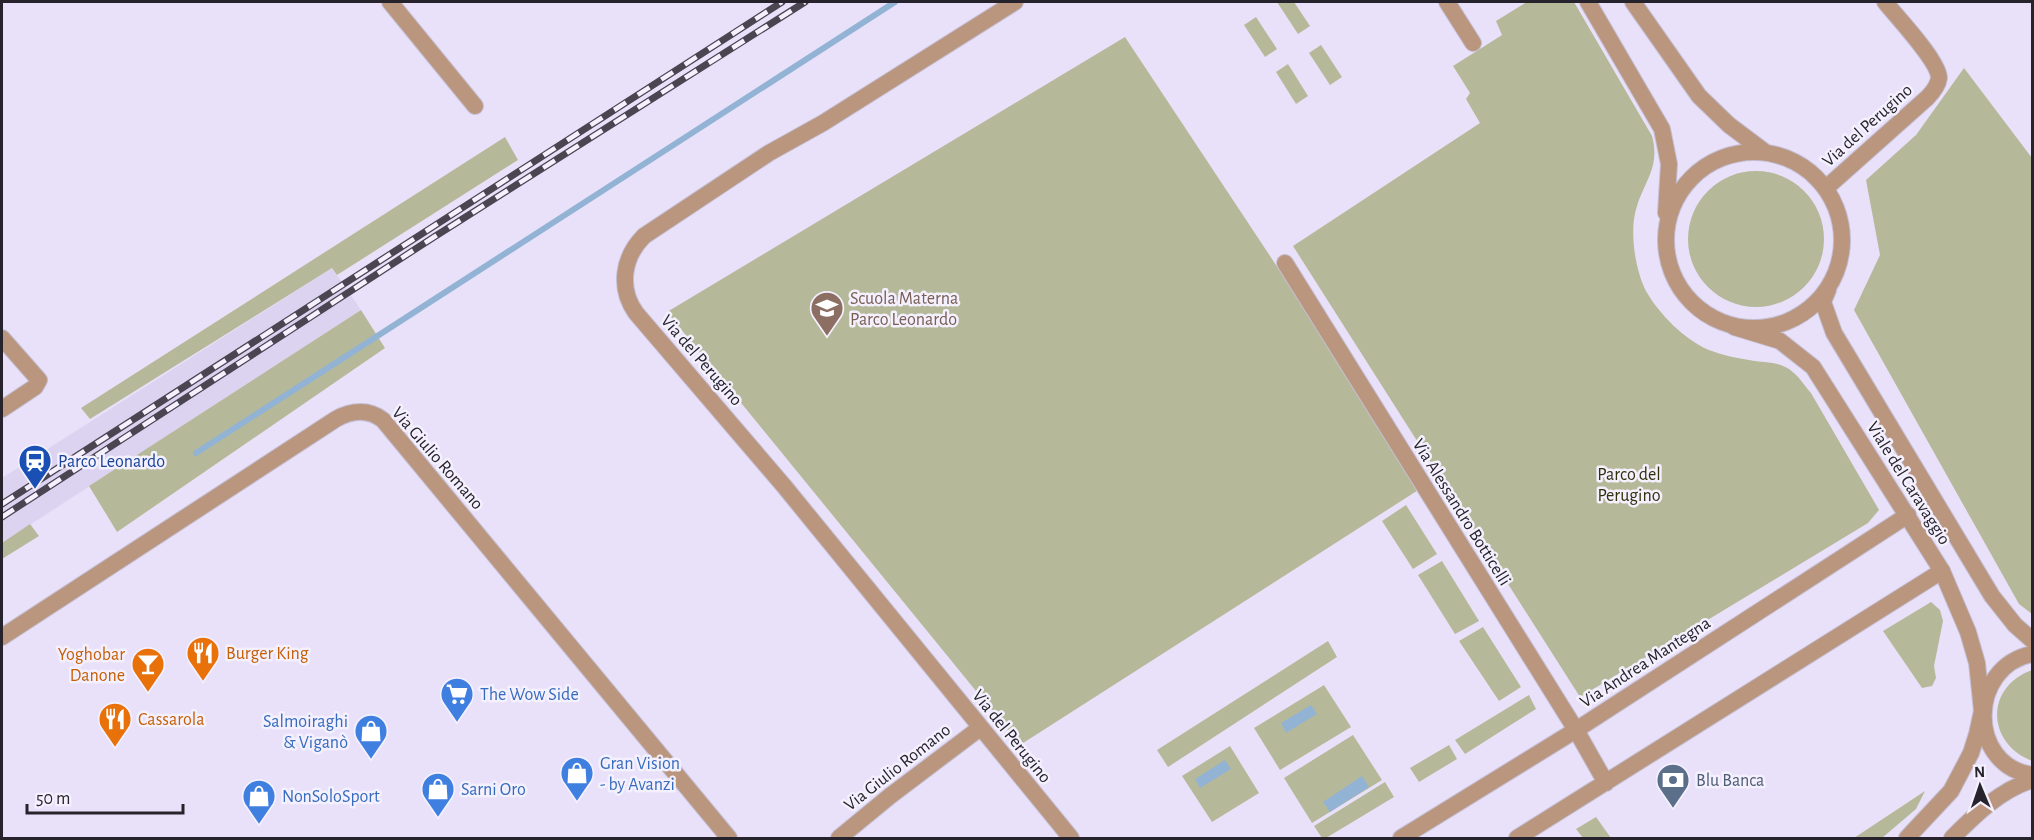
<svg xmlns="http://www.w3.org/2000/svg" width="2034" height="840" viewBox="0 0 2034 840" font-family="'Alegreya Sans',sans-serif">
<rect width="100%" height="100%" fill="#e8e1f9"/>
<path fill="#dcd3f1" d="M332 268 361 310 2 543V478Z"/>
<path fill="#b6b999" d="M1277 2H1294L1310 26 1298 34Z
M1527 2H1574L1652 136C1660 166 1646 179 1637 206 1631 224 1633 247 1637 265 1639 273 1642 284 1646 291 1659 314 1685 340 1709 350 1722 355 1736 358 1749 360 1763 363 1777 361 1789 369 1798 375 1804 385 1811 393L1879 510 1868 523 1580 697 1293 246 1480 123 1466 99 1470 93 1453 66 1502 35 1496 21Z
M1256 17 1277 49 1265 57 1244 25Z
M1125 37 1423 487 1020 745 667 312Z
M1321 45 1342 77 1330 85 1309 53Z
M1288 64 1308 96 1296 104 1276 72Z
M1964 68 2032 158V614L2019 604 1854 310 1880 255 1866 180 1916 135Z
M505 137 518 160 337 275 332 268 90 419 81 408Z
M1688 239a68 68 0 1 1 136 0a68 68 0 1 1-136 0Z
M361 310 385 348 117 532 89 486Z
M1406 505 1437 554 1413 569 1382 521Z
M30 524 39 536 2 559V543Z
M1442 561 1479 621 1455 634 1418 575Z
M1931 602 1940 610 1943 621 1934 666 1936 678 1932 686 1922 688 1883 631Z
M1483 627 1521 687 1499 701 1459 641Z
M1328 641 1337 657 1168 767 1157 750Z
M2032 670V761C1986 743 1985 687 2032 670Z
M1324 685 1351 727 1280 770 1254 728Z
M1529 695 1536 709 1465 754 1455 740Z
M1353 735 1382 780 1312 823 1284 778Z
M1449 745 1457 759 1419 782 1410 768Z
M1230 746 1259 793 1212 822 1182 776Z
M1385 782 1394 797 1326 838H1322L1314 826Z
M1925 791 1916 809 1882 838H1854Z
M1596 817 1611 838H1583L1576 829Z"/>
<path fill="#93b3d5" d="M1311 705 1317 714 1286 733 1281 723Z
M1225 760 1231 769 1200 788 1195 779Z
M1362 776 1369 787 1330 812 1323 802Z"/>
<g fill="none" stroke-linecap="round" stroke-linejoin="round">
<path stroke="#93b3d5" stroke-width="6" d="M196 453 895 2"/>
<g stroke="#c5bfd4" stroke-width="18">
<path id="minor" d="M390 2 475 106
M1015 2 823 123 769 153 644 236C623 257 618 288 636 313L784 486 1071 838
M1447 2 1473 43
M1826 188 1927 98C1932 93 1938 86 1939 78 1939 61 1896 16 1885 2
M1285 263 1576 730 1606 783
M2 338 39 380 35 387 2 409
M2 637 336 419C352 410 369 409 383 420L729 838
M839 838 890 796 980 728
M1401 838 1576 730 1908 515
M1517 838 1942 571"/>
</g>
<g stroke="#c5bfd4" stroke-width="18">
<path id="tertiary" d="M1588 2 1662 129 1669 164 1666 213
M1633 2 1699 96 1729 125 1765 152
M1666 240a88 88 0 1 1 176 0a88 88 0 1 1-176 0Z
M1828 290 1823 302 1834 333 1992 596 2015 625 2032 640
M1734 327 1780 341 1813 367 1942 571 1968 632 1977 663 1982 711 1977 734 1971 753 1951 791 1907 838
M2032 654C1968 667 1967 765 2032 775
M1952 838C1976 814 1999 791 2032 780"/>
</g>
<use href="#minor" stroke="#ba967f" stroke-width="16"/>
<use href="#tertiary" stroke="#ba967f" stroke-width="16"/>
<g stroke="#494551" stroke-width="7">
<path id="rail" d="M2 504 782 2
M2 517 434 237 805 2"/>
</g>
<use href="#rail" stroke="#f4f0fe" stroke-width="4.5" stroke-dasharray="14" stroke-linecap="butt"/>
</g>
<defs>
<g id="school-pin" transform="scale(1.725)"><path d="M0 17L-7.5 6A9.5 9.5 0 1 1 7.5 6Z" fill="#8d6e63" stroke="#f4f0fe"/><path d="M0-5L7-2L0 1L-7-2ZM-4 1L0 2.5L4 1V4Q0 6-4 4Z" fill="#fff"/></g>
<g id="station-pin" transform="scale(1.725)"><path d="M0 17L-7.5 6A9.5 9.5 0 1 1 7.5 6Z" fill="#1a4fb4" stroke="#f4f0fe"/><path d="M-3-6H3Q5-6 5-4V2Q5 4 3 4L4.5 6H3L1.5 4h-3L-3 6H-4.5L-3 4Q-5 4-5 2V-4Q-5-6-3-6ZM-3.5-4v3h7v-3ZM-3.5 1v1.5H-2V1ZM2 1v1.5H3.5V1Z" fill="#fff"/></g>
<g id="restaurant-pin" transform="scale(1.725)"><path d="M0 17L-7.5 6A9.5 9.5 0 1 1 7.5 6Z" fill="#e8710a" stroke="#f4f0fe"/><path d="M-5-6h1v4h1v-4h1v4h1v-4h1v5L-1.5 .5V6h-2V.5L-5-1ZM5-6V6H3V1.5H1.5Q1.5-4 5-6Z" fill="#fff"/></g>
<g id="bar-pin" transform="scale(1.725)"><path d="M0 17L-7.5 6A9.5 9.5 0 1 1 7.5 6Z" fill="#e8710a" stroke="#f4f0fe"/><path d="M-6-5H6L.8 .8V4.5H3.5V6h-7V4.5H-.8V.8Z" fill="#fff"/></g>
<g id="supermarket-pin" transform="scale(1.725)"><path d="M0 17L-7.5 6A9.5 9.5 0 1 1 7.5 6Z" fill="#3f7fe0" stroke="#f4f0fe"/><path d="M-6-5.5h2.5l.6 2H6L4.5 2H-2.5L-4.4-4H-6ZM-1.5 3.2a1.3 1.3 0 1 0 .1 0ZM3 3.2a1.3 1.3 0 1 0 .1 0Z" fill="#fff"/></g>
<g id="shop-pin" transform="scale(1.725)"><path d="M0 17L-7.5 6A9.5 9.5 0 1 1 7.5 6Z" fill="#3f7fe0" stroke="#f4f0fe"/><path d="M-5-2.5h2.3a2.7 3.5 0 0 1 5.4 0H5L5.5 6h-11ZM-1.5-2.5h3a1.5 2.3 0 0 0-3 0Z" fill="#fff"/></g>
<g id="bank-pin" transform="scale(1.725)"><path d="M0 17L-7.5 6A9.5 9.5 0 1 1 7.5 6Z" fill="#5c6f8a" stroke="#f4f0fe"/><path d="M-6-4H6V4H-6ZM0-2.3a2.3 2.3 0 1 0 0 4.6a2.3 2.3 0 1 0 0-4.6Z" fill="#fff"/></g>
</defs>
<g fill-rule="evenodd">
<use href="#school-pin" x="827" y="308"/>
<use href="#station-pin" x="35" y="461"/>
<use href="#restaurant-pin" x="203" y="653"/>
<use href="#bar-pin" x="148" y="664"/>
<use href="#supermarket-pin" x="457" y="694"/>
<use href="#restaurant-pin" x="115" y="719"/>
<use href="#shop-pin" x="371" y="731"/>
<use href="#shop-pin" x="577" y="773"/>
<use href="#bank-pin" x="1673" y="780"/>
<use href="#shop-pin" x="438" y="789"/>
<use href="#shop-pin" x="259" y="796"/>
</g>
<g text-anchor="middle" stroke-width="5" stroke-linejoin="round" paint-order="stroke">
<g font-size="18" fill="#26232c" stroke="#f4f0fe">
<text transform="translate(1867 125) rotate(-42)" y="6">Via del Perugino</text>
<text transform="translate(702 360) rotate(49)" y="6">Via del Perugino</text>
<text transform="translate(438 458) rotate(49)" y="6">Via Giulio Romano</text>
<text transform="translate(1909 483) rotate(58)" y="6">Viale del Caravaggio</text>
<text transform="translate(1462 512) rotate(58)" y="6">Via Alessandro Botticelli</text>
<text transform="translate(1645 662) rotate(-33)" y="6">Via Andrea Mantegna</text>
<text transform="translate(1012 736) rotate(51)" y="6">Via del Perugino</text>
<text transform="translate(897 767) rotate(-38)" y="6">Via Giulio Romano</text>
</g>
<g font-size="18" fill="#785e54" stroke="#f4f0fe" text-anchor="start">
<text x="850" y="304">Scuola Materna<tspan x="850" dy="21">Parco Leonardo</tspan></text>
</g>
<g font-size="18" fill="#164399" stroke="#f4f0fe" text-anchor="start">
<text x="58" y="467">Parco Leonardo</text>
</g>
<g font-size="18" fill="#30310d" stroke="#f4f0fe">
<text x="1629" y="480">Parco del<tspan x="1629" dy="21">Perugino</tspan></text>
</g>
<g font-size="18" fill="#c56008" stroke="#f4f0fe" text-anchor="start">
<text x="226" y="659">Burger King</text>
<text x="125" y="660" text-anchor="end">Yoghobar<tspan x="125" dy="21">Danone</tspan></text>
<text x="138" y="725">Cassarola</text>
</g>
<g font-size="18" fill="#366cbe" stroke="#f4f0fe" text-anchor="start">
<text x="480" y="700">The Wow Side</text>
<text x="348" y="727" text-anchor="end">Salmoiraghi<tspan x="348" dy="21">&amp; Viganò</tspan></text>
<text x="600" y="769">Gran Vision<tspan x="600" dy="21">- by Avanzi</tspan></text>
<text x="461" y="795">Sarni Oro</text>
<text x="282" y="802">NonSoloSport</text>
</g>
<g font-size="18" fill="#4e5e75" stroke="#f4f0fe" text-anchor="start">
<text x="1696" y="786">Blu Banca</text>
</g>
</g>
<rect width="2034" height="840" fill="none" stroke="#26232c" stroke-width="6"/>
<g transform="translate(1980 786) rotate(358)" stroke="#f4f0fe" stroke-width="4.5" paint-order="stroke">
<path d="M0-4.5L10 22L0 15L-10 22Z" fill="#26232c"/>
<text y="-9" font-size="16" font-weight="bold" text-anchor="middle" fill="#26232c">N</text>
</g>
<path d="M27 804v9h156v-9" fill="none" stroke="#26232c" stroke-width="3"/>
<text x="36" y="804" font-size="18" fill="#26232c" stroke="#f4f0fe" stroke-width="4.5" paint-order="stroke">50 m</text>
</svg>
